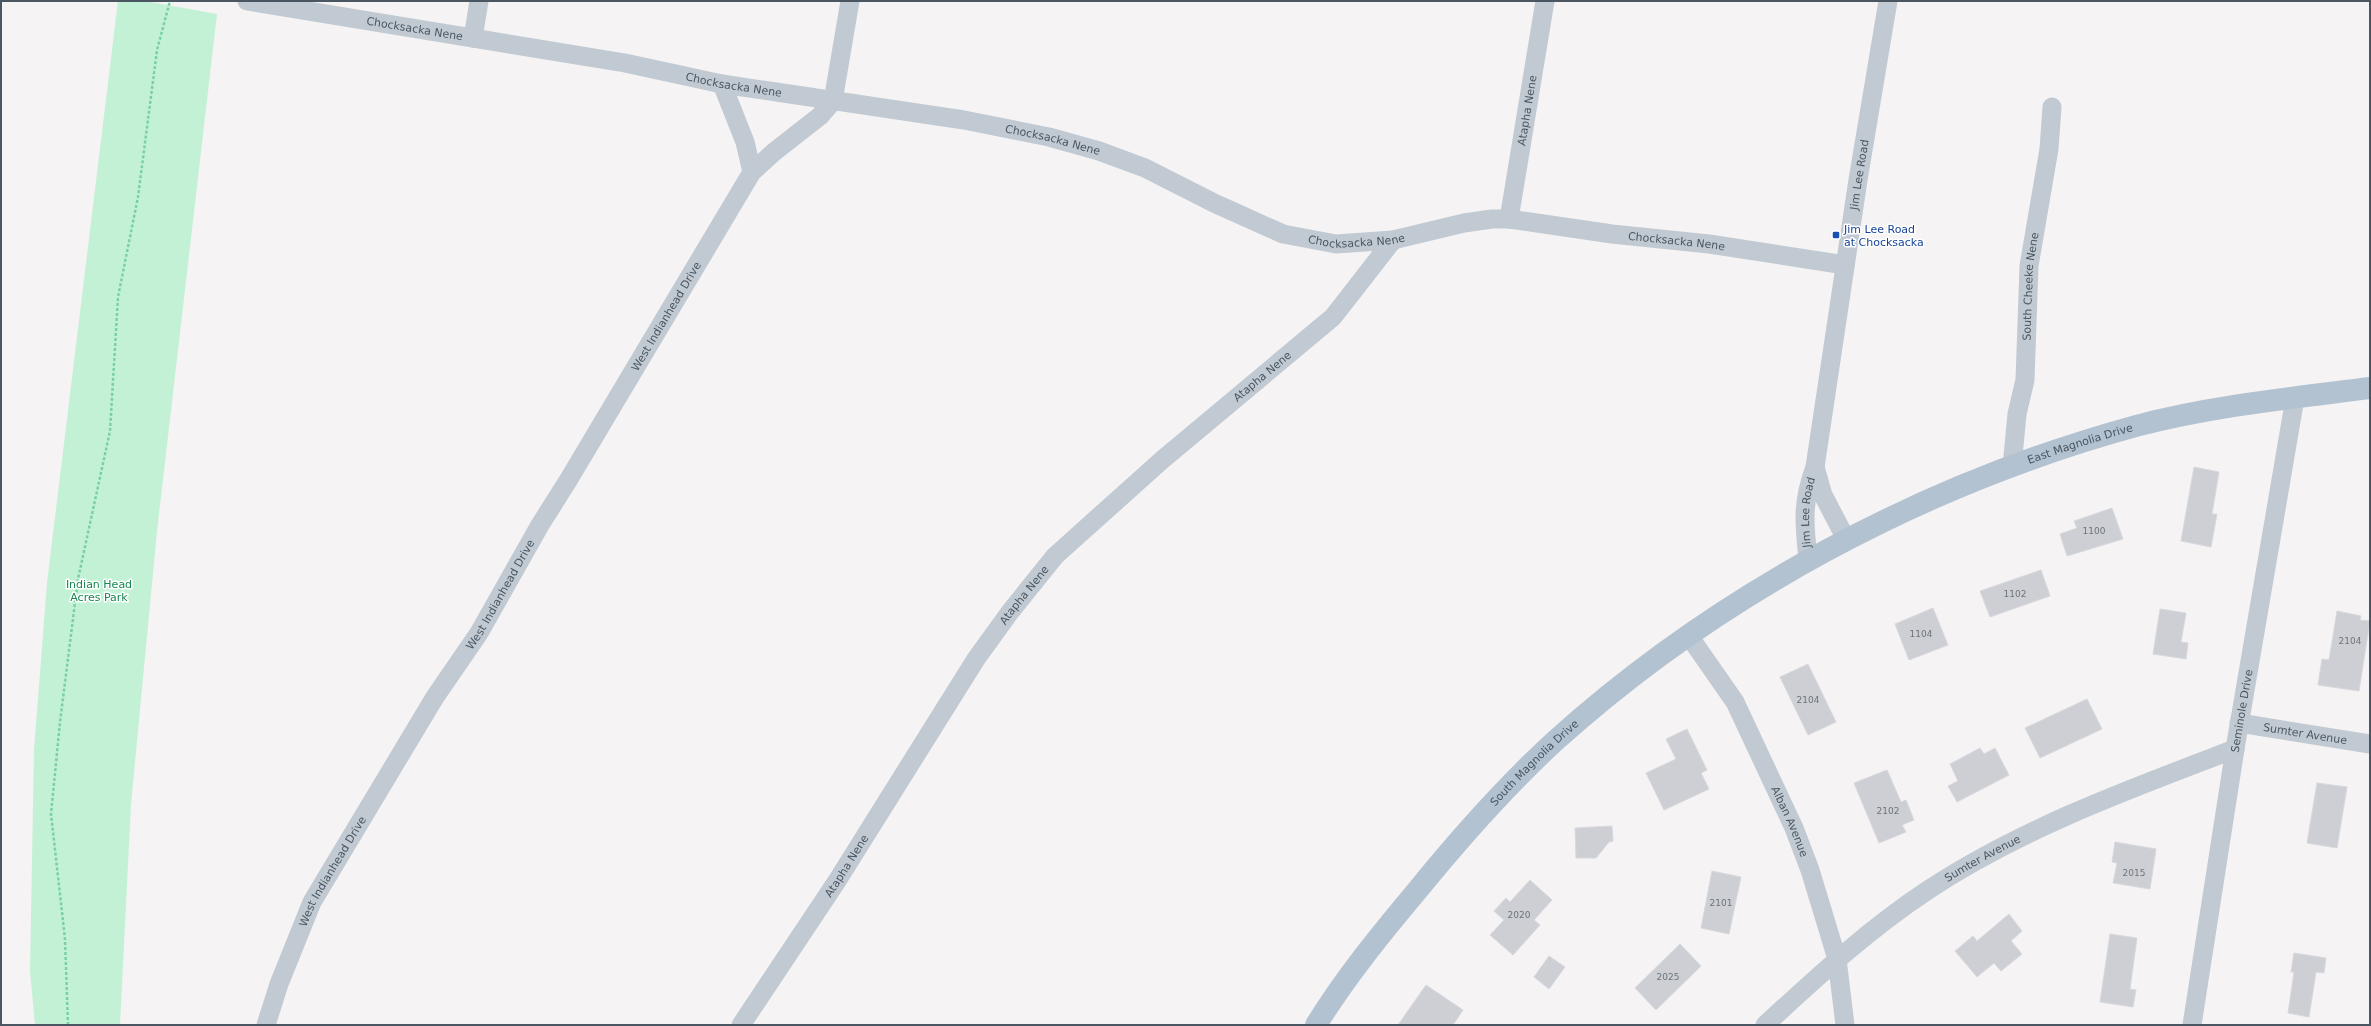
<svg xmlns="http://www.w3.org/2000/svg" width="2371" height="1026" viewBox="0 0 2371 1026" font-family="'DejaVu Sans',sans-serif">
<rect width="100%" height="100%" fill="#f5f3f3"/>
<path fill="#c3f1d5" d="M118 1H145L217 14 157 531 131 804 120 1025H35L30 971 34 750 47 583Z"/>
<path fill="#cdcfd5" stroke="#d7d9de" d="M2194 467 2219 472 2212 514H2217L2211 547 2181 541Z
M2112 508 2123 539 2067 556 2060 534 2077 528 2074 521Z
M2041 570 2050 596 1990 617 1980 591Z
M1933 608 1948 645 1909 660 1895 624Z
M2160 609 2186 613 2181 642 2188 643 2186 659 2153 654Z
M2337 611 2361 616 2360 620 2370 621 2359 691 2318 685 2322 659 2329 660Z
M1808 664 1836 722 1808 735 1780 677Z
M2087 699 2102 729 2040 758 2025 728Z
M1687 729 1707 770 1701 773 1709 789 1664 810 1646 773 1676 759 1666 739Z
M1980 748 1984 754 1995 748 2009 775 1957 802 1948 786 1958 781 1950 764Z
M1887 770 1901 802 1906 800 1914 820 1902 825 1906 832 1879 843 1854 783Z
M2317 783 2347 787 2337 848 2307 843Z
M1612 826 1613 841 1609 842 1596 858H1576L1575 828Z
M2115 842 2156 849 2150 889 2113 883 2117 863 2112 862Z
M1712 871 1741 877 1729 934 1701 928Z
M1530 880 1552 900 1534 920 1540 925 1513 955 1490 935 1504 920 1494 911 1506 898 1510 902Z
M2009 914 2022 931 2011 941 2022 954 2001 971 1994 963 1977 977 1955 951 1973 936 1977 941Z
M2110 934 2137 938 2130 989 2136 990 2133 1007 2100 1002Z
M1680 944 1701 966 1656 1010 1635 988Z
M2294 953 2326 958 2324 973 2316 972 2309 1017 2288 1013 2294 972H2291Z
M1549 956 1565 967 1549 989 1534 977Z
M1426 985 1463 1010 1453 1025H1398Z"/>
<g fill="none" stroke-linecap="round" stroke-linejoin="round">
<path stroke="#7ad0a6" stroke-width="2.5" stroke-dasharray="3 2" stroke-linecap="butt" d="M68 1025 65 939 51 814 60 722 78 579 110 431 118 297 138 197 157 50 170 1"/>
<g stroke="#c1cad2" stroke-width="19">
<path id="s1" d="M247 1 625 63 722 84 964 120 1049 137 1099 151 1145 168 1214 203 1283 234 1336 244 1393 240 1464 223 1492 219H1509L1612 234 1709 244 1845 265"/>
<path d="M473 38 479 1"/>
<path d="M722 84 745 142 752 172"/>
<path id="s2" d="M1509 219 1545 1"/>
<path d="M1815 467 1823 495 1846 539"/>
<path id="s3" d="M2012 467 2017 414 2025 380 2029 266 2049 149 2052 107"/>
<path id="s4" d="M1808 559C1804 522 1802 502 1815 467L1858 180 1888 1"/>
<path id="s5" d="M1689 636 1735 702 1794 828 1810 870 1837 959 1845 1025"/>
<path id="s6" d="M2239 723 2370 744"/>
<path id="s7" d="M266 1025 279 984 312 902 435 697 479 633 540 525 569 479 752 172 774 152 820 116 833 101 850 1"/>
<path id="s8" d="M741 1025 837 881 976 659 1010 612 1055 556 1162 460 1333 317 1393 240"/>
<path id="s9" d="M1765 1025C1817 977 1869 929 1928 890 2022 828 2130 789 2235 749"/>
<path id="s10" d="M2192 1025 2235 749 2295 398"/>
</g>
<path stroke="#b3c2d1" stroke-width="22" id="s11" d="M1316 1025C1345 978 1380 935 1416 892 1459 839 1505 787 1555 741 1718 594 1924 484 2136 426 2212 406 2292 398 2370 388"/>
</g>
<rect fill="#1a4fb4" stroke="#fff" stroke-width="1.5" x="1832" y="231" width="8" height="8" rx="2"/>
<g text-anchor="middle" stroke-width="3" stroke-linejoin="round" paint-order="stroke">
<g font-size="9" fill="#6b747e">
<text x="2094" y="534">1100</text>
<text x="2015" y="597">1102</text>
<text x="1921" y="637">1104</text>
<text x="2350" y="644">2104</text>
<text x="1808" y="703">2104</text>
<text x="1888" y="814">2102</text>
<text x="2134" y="876">2015</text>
<text x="1721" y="906">2101</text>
<text x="1519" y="918">2020</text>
<text x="1668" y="980">2025</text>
</g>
<g font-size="11" fill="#4a5661" stroke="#fff">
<text dy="4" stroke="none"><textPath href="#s1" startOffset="170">Chocksacka Nene</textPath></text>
<text dy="4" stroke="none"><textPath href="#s1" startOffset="494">Chocksacka Nene</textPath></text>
<text dy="4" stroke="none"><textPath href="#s2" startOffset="110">Atapha Nene</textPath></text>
<text dy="4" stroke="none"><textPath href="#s1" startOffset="818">Chocksacka Nene</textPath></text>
<text dy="4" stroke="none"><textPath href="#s4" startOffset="389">Jim Lee Road</textPath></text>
<text dy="4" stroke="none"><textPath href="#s1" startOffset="1142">Chocksacka Nene</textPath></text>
<text dy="4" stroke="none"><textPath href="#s1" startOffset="1466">Chocksacka Nene</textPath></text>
<text dy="4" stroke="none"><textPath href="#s3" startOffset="182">South Cheeke Nene</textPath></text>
<text dy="4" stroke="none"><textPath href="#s7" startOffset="816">West Indianhead Drive</textPath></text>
<text dy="4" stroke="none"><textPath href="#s8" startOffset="839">Atapha Nene</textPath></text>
<text dy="4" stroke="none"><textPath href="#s11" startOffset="980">East Magnolia Drive</textPath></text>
<text dy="4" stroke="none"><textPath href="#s4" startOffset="47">Jim Lee Road</textPath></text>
<text dy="4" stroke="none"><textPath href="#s7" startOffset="492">West Indianhead Drive</textPath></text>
<text dy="4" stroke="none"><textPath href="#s8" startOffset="515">Atapha Nene</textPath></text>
<text dy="4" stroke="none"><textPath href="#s10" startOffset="318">Seminole Drive</textPath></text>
<text dy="4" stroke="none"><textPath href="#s6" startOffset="67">Sumter Avenue</textPath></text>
<text dy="4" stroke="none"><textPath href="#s11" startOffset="342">South Magnolia Drive</textPath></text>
<text dy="4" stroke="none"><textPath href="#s5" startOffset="212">Alban Avenue</textPath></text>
<text dy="4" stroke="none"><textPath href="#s9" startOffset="275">Sumter Avenue</textPath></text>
<text dy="4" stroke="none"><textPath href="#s8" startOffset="191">Atapha Nene</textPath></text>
<text dy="4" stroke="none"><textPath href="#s7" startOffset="168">West Indianhead Drive</textPath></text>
</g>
<g font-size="11" fill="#164399" stroke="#fff" text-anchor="start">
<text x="1844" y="233">Jim Lee Road<tspan x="1844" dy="13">at Chocksacka</tspan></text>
</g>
<g font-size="11" fill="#17864f" stroke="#fff">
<text x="99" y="588">Indian Head<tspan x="99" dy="13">Acres Park</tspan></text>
</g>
</g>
<rect width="2371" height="1026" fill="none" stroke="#4a5661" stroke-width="4"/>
</svg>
